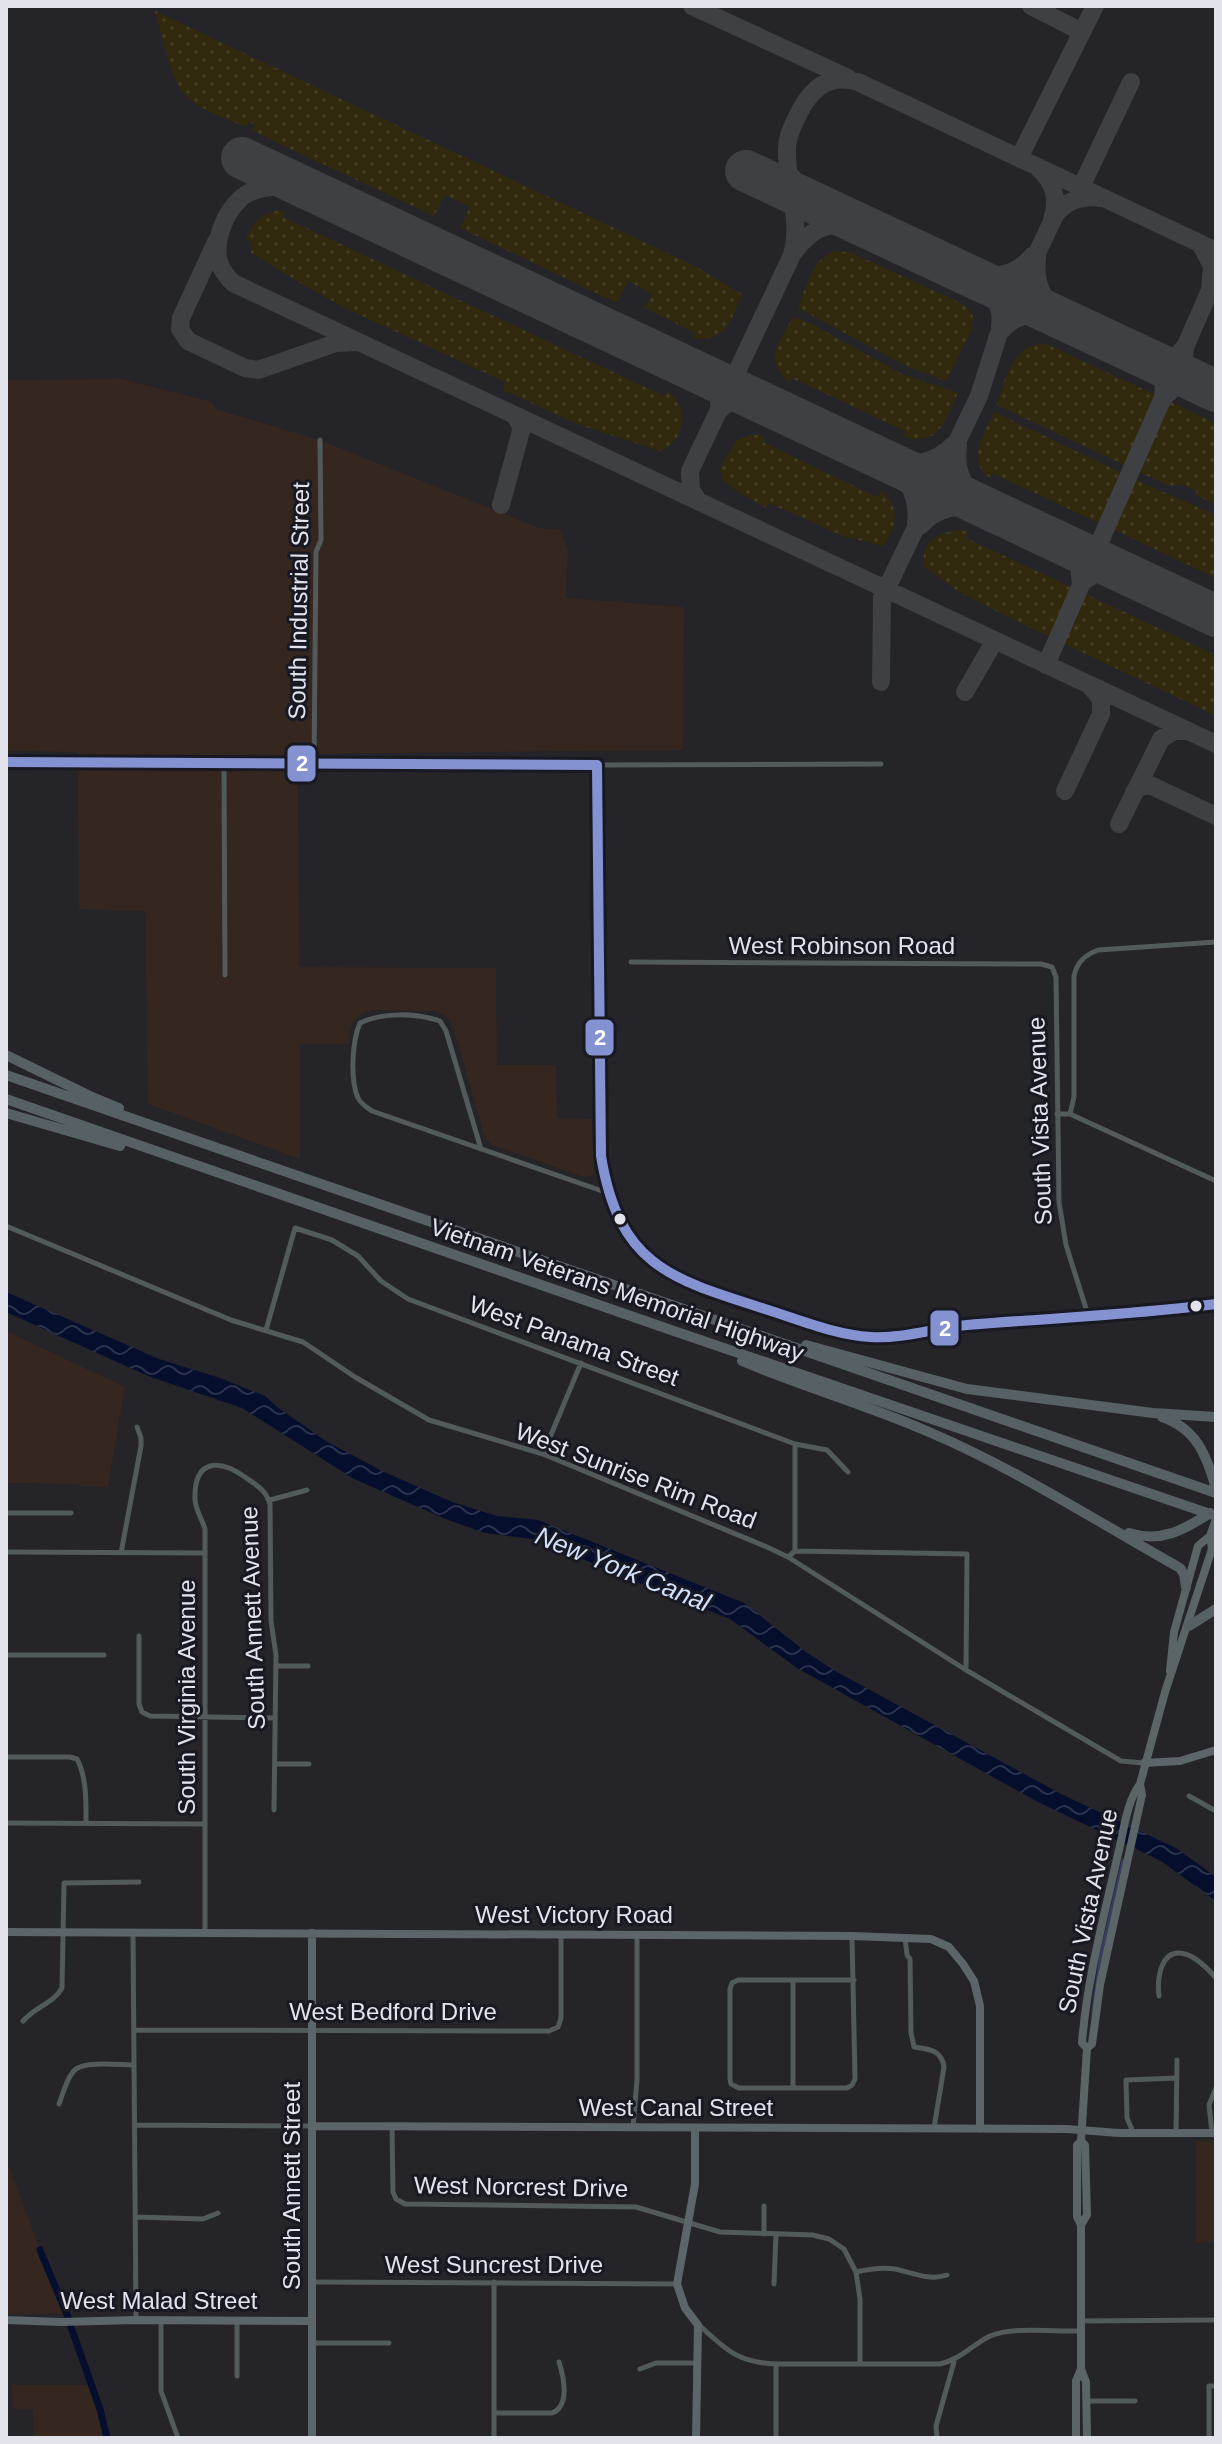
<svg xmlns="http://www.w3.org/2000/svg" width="1222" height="2444" viewBox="0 0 1222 2444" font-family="Helvetica,sans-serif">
<defs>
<pattern id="sand-dots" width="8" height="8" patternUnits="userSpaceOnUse" patternTransform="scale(2)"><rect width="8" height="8" fill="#31290d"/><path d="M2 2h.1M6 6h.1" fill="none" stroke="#453e25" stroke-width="1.8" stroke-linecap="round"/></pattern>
<pattern id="water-waves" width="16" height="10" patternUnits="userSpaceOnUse" patternTransform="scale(2)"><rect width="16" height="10" fill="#060e2d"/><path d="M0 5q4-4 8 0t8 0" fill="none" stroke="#2a314c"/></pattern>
</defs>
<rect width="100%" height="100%" fill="#242429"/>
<path fill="#352620" d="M122 379 212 402 215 409 320 440 540 528 561 530 568 553 566 598 684 607 683 750 300 754 298 775 299 967 496 968 497 1065H556L557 1118 592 1119 594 1174 592 1176 584 1177 492 1145 485 1138 453 1026 446 1016 436 1011 373 1010 363 1013 354 1020 350 1029 349 1044H300V1159L148 1104 145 911 79 909 78 752 6 751V380Z
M6 1331 125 1387 108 1487 79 1486V1484L6 1483Z
M1216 2140V2242L1196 2243V2141Z
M6 2158 64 2314H6Z
M12 2385H88L108 2438H33V2410L13 2409Z"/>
<path fill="#383d5f" d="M1122 1858 1125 1859 1090 2021 1099 1957Z"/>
<path fill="url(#sand-dots)" d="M155 11 695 266 742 294C733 317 725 345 693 338L695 333 645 308 652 294 628 281 617 303 460 228 470 207 445 195 434 216 252 131 255 124 248 122 246 127C227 119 205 112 189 99 171 86 162 33 155 11Z
M279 210 286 212 283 217 664 396 667 391C690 408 686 440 660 451L577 424 503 390 505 382 349 310 305 286 251 253 252 243 246 239C255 220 258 215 279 210Z
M835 251 850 252 965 305 973 316 971 331 946 381 908 367 798 308C806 287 812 259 835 251Z
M793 317 808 322 902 374 958 393C945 420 940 447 904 437L905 431 792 378 790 383C763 358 778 345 793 317Z
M1039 344 1048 345 1216 423V505L1196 495 1197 491 1180 484 1176 486 1167 485 997 405C1005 381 1010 349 1039 344Z
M994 412 1147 485 1216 515V578L992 473 991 478C964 462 985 432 994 412Z
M750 435H764V443L877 497 882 491C901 510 897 525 883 546L845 537 769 503 766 508 732 488 722 479 720 470 722 463 737 440Z
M960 530 969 532 966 538 1216 655V716L1014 620 959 592 924 567C921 540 937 533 960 530Z"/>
<path fill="url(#water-waves)" d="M6 1292 159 1359 220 1378 265 1396 277 1407 326 1441 380 1470 452 1502 497 1516 538 1520 744 1603 806 1652 837 1672 1061 1794 1176 1848 1216 1877V1901L1161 1861 1036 1801 797 1668 730 1619 602 1568 545 1541 485 1533 448 1520 354 1479 242 1408 148 1376 6 1312Z"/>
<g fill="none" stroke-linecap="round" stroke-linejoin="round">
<path stroke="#060e2d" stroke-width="7" d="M40 2250 68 2317
M71 2327 100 2409 107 2438"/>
<path stroke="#3e4044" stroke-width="18" d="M692 6 848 78
M1031 6 1082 32
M1019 158 1095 6
M1038 168C1054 182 1059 200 1052 220
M792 177 801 189 814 202
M1081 187 1131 82
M306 189C290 187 272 185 256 190 230 197 212 238 219 262 222 271 227 277 233 283L1216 744
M216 242 181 318 180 329 188 341 245 368 258 370 336 343 358 342
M792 255C802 220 786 185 787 149 787 138 791 129 796 119 808 92 826 72 858 82L1216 251
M1037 258C1034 283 1043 299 1059 318
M972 277C994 278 1017 275 1032 256
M972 277C989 289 1004 303 1000 326
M1002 330C1017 313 1033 312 1054 316
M1186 345C1181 367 1183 369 1200 384L1179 383 1163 398C1165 379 1164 372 1149 360 1171 366 1173 361 1186 345Z
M700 374C713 384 721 392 719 409
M719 411C731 397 742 397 759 402
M958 446C954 471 965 490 983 507
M889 463C909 479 919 497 916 523
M889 463C914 466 935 463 953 445
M699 502 691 490 690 471 792 255C814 222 838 219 874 230
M501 505 521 431 520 424 515 416
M920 526C937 507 958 504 983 507
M1064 545 1079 565 1081 584
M1083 582 1097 572 1124 573
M1046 665 1210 290 1212 266 1200 243
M881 682 882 598 979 396 998 336 1055 215C1067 200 1082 195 1101 198
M965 692 991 647
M1065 791 1101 714V699L1090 686
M1134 792 1140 787 1150 785 1216 816
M1119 824 1161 739 1174 731H1188"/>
<path stroke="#3e4044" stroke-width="42" d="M242 158 1216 616
M746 171 1216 391"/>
<path stroke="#525a5c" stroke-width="5" d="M314 763 316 552 321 540 320 440
M224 764 225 975
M598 765 881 764
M631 962 1041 964 1052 967 1056 977 1059 1202 1066 1245 1089 1318
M1057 1114H1070L1216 1181
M1070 1114 1074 1097V976C1077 962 1085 955 1098 950L1216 942
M481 1149 446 1031 440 1021C416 1013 383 1012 360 1023 352 1041 350 1080 358 1098 361 1104 366 1107 372 1111L608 1193
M6 1226 231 1320 303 1342 355 1377 429 1420 543 1454 767 1547 788 1557 966 1670 1121 1761 1143 1763
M266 1330 295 1228 332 1240 358 1256 381 1281 408 1299 795 1444 827 1450 848 1472
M543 1454 581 1363
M270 1500 307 1490
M6 1513H71
M795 1551 967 1554 966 1669
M6 1552 205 1553
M121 1553 141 1446V1438L137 1427
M788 1557 795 1551V1444
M139 1636V1704L142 1712 150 1716 275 1718
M6 1655H104
M276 1666H308
M6 1757H70L77 1759C87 1778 86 1803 86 1823
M275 1764H309
M1189 1796 1216 1811
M6 1823 205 1824
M205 1932V1529C202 1519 195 1509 195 1499 194 1460 218 1458 245 1477 256 1485 266 1490 270 1504L271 1621 276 1655 274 1810
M133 1933 136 2319
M852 1936 855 2079 852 2085 847 2088H739L731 2084 730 2079V1989L732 1983 738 1980H854
M905 1937 907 1955 910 1959 911 2033 914 2047C929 2049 942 2050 944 2067L934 2128
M793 1981V2088
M1159 1996C1157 1980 1160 1947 1185 1954 1196 1957 1209 1970 1216 1978
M23 2021C35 2007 54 2003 62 1988L64 1883 139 1882
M134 2030 549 2031 558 2027 561 2018V1935
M59 2104C63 2094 67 2076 76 2069 86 2061 120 2065 134 2065
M135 2125 312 2126
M392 2126 393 2192 396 2199 405 2204 636 2207 720 2232 813 2235 829 2239 844 2249 856 2272C869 2269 882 2267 895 2269 914 2273 929 2281 947 2275
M633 2127 637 2080V1936
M1133 2132 1127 2118 1126 2080 1177 2078
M1176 2133 1177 2060
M1212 2133 1209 2105 1216 2088
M136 2217 203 2219 218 2213
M764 2234V2206
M856 2272 860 2299V2364
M313 2282 677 2284
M494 2282V2438
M774 2284 776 2234
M161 2321V2391L178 2438
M237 2321V2376
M1081 2321 1216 2320
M699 2325C725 2349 738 2363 776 2364H940C961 2359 972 2345 990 2336 1013 2326 1055 2332 1080 2331
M312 2343H389
M776 2364V2438
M640 2369 656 2363H697
M1087 2401H1135
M494 2413H552C570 2406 564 2378 559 2362
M937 2438 936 2426 954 2362
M1209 2438V2386H1216"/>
<path stroke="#5c6569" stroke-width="8" d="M6 762 597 765 601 1156C603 1168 605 1181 608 1192 629 1271 697 1288 765 1309 799 1320 835 1334 871 1337 904 1339 935 1327 967 1325 1051 1319 1133 1316 1216 1304
M1144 1763 1180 1761 1216 1750
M6 1932 852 1936 931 1939 949 1947 963 1964 974 1981 980 2006V2129
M312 2126 1067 2129 1119 2133H1216
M695 2128V2184L677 2284 685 2308 698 2325 696 2438
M6 2320 61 2322 136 2320 312 2321
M312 2438V1933"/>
<path stroke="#5b6467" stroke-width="8" d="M1170 1671 1174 1632 1198 1546 1210 1536
M1087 2048 1082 2043C1087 1979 1104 1917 1118 1854 1124 1831 1126 1803 1140 1784L1165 1692 1212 1549 1210 1536 1216 1519
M1081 2141 1085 2145 1087 2215 1081 2225
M1081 2369 1086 2382 1087 2438
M1076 2438V2381L1081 2369V2225L1077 2217V2145L1081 2141 1087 2048 1092 2044 1100 1985 1142 1795 1140 1784"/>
<path stroke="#576064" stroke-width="10" d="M6 1055 90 1096 119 1108
M6 1075 1216 1493
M6 1099 674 1331 1216 1516
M6 1113 120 1146
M806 1345 967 1389 1153 1413 1216 1417
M742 1361C803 1387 868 1405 929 1432 1016 1469 1098 1522 1180 1568L1184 1574 1186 1587
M1162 1417C1197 1429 1207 1456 1216 1489
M1129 1533C1161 1543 1184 1530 1210 1513
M1189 1626 1216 1609"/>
<g stroke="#181922" stroke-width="16">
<path id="bus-1" d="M6 762 597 765
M597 765 601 1156C619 1265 670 1279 765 1309 800 1320 835 1335 871 1337 903 1339 935 1328 967 1325 1050 1318 1133 1315 1216 1304"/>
</g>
<use href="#bus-1" stroke="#8592d2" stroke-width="10"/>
</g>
<g fill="#e3e4eb" stroke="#181922" stroke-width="3">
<circle cx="620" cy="1219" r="7"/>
<circle cx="1196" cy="1306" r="7"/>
</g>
<g text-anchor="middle" stroke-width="6" stroke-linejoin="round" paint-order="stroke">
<g font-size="24" fill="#e3e4eb" stroke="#181922">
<text transform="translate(299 601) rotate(-89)" y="8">South Industrial Street</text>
<text x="842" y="954">West Robinson Road</text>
<text transform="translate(1040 1121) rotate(-92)" y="8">South Vista Avenue</text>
<text transform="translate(617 1290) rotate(19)" y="8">Vietnam Veterans Memorial Highway</text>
<text transform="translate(574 1341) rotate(20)" y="8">West Panama Street</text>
<text transform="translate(636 1476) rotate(21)" y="8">West Sunrise Rim Road</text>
<text transform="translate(253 1618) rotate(-92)" y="8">South Annett Avenue</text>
<text transform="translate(187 1697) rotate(-90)" y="8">South Virginia Avenue</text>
<text transform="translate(1088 1911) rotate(-78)" y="8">South Vista Avenue</text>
<text x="574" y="1923">West Victory Road</text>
<text x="393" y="2020">West Bedford Drive</text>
<text x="676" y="2116">West Canal Street</text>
<text transform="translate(292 2186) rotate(-90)" y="8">South Annett Street</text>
<text transform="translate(521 2187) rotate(1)" y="8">West Norcrest Drive</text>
<text x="494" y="2273">West Suncrest Drive</text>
<text x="159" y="2309">West Malad Street</text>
</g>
<g font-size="26" font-style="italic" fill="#d4e1fc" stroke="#181922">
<text transform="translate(623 1569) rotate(22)" y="9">New York Canal</text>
</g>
</g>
<g stroke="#181922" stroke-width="3">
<rect x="286" y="744" width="31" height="39" rx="8" fill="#8592d2"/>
<rect x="584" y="1018" width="31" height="39" rx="8" fill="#8592d2"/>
<rect x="929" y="1309" width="31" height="38" rx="8" fill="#8592d2"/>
</g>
<g font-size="22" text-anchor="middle" font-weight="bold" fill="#fff">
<text x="302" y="771">2</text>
<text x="600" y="1045">2</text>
<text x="945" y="1336">2</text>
</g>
<rect width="1222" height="2444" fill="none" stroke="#e3e4eb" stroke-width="16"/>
</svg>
